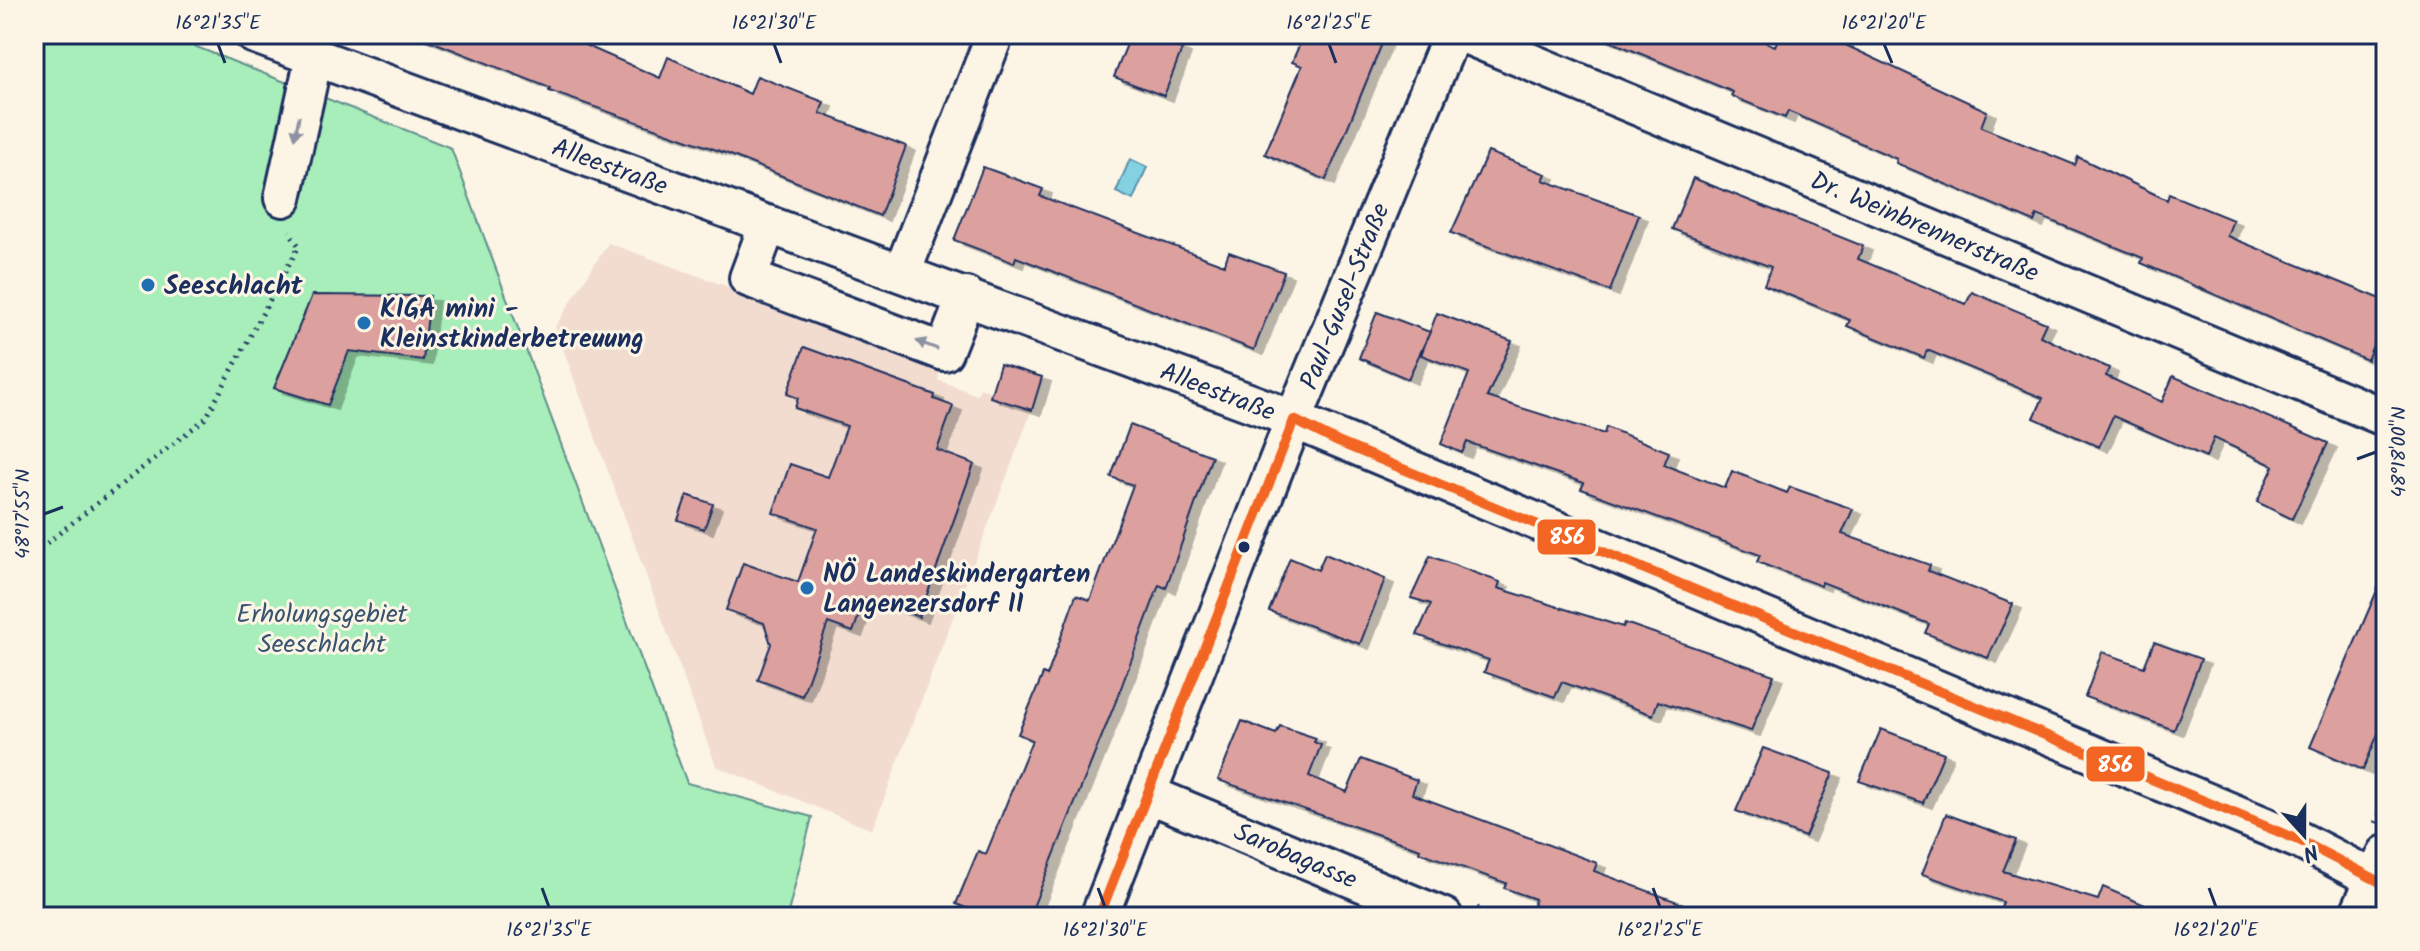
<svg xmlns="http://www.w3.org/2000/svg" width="2420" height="951" viewBox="0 0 2420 951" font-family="Kalam,sans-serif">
<defs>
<filter id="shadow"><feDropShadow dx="9" dy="5" stdDeviation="0" flood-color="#0004"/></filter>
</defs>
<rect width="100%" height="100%" fill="#fcf5e5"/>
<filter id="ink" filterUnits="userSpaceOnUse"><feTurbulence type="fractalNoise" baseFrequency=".0125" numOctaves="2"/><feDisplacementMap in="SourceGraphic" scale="16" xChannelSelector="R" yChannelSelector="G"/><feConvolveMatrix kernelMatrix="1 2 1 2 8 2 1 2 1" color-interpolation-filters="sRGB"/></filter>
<g filter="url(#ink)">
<path fill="#f2dcd0" d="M608 243 941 364 938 380 977 395 980 388 992 392 991 398 1032 410 872 830 716 766 555 327Z"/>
<path fill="#a7eeba" stroke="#618e8c" stroke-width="2" d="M34 34H164L451 148 687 783 812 817 787 917H34Z"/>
<path fill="#83d1e1" stroke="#5990ad" stroke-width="2" d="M1130 159 1147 167 1133 200 1116 192Z"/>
<path fill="#dca19e" stroke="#1b2f5e" stroke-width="2" filter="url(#shadow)" d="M413 34H560L660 78 668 57 750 94 757 76 824 102 820 113 906 146 880 216 728 154 549 91 550 88Z
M1131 34H1144L1182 49 1164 96 1114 77Z
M1304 34H1386L1326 180 1265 154 1302 66 1292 62Z
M1593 34H1747L1775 46 1780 34H1822L1987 111 1981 127 2075 165 2078 157 2167 200 2169 194 2233 220 2227 236 2386 301V314L2367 360 2141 263 2143 258 2037 215 2034 222 1896 163 1897 159 1788 111 1785 118 1731 96 1733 92Z
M1488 152 1546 174 1543 180 1639 215 1610 291 1451 233Z
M983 167 1043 189 1040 196 1224 265 1229 252 1284 272 1254 350 1016 257 1014 263 954 240Z
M1693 178 1863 246 1858 259 1966 304 1972 292 2046 323 2040 336 2109 368 2106 376 2162 402 2173 376 2328 443 2292 519 2257 502 2274 466 2214 438 2206 457 2113 416 2099 447 2034 418 2043 398 1927 350 1924 358 1847 326 1850 320 1764 285 1771 267 1672 229Z
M312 295 430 296 423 360 349 351 328 405 274 388Z
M1377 312 1430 332 1408 379 1359 358Z
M1437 313 1512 341 1487 397 1604 434 1606 427 1669 452 1664 465 1725 488 1732 471 1787 493 1790 487 1853 509 1842 534 1930 565 1928 571 2013 604 1988 658 1925 633 1929 624 1822 582 1821 586 1757 562 1760 555 1581 489 1584 483 1467 442 1462 453 1441 444 1469 373 1421 355Z
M804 347 935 395 934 399 953 406 937 450 974 464 919 617 865 598 853 632 828 623 802 696 758 680 771 644 764 623 726 610 743 563 798 582 817 528 773 513 790 464 828 477 847 426 795 408 798 398 787 394Z
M1000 364 1042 377 1032 410 990 397Z
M1130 425 1212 456 1166 588 1159 585 1118 696 1029 917H988L956 904 978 851 986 854 1032 740 1018 734 1043 674 1047 676 1076 595 1090 600 1133 485 1111 477Z
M687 495 713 504 704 529 678 520Z
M1325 554 1385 579 1360 644 1269 611 1290 558 1318 570Z
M1430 556 1500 582 1498 588 1623 627 1625 623 1774 675 1751 731 1658 701 1653 715 1562 682 1555 697 1484 672 1489 660 1417 635 1431 604 1411 598Z
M2385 572 2386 715 2363 770 2310 747Z
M2154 642 2201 659 2174 730 2085 697 2102 652 2144 667Z
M1242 721 1276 734 1280 726 1316 738 1314 742 1321 745 1309 776 1347 792 1361 759 1417 780 1412 794 1597 863 1594 871 1710 914 1709 917H1572L1533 906 1535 899 1504 888 1506 883 1419 852 1420 849 1218 780Z
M1881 729 1944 753 1923 803 1859 781Z
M1763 748 1833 773 1805 837 1736 811Z
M1946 814 2016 840 2003 871 2098 900 2103 887 2173 917H1998L2003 902 1922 874Z"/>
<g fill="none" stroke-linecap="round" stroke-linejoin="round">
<g stroke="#1b2f5e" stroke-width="42">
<path id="minor" d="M253 34 1270 410 2301 841 2386 885
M1463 34 2386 418
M283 198 314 57
M768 224 748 278 944 352 966 296
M902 273 995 34
M1148 794 1444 917
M1099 917 1302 399 1452 34
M2357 917 2386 854"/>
</g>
<path stroke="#1b2f5e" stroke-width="5" stroke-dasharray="2 6" stroke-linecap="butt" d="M192 34 221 45
M34 553 206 418 299 246 289 231
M2376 823 2386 798
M1477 908 1498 917"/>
<use href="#minor" stroke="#fcf5e5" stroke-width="36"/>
<g stroke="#fcf5e5" stroke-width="16">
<path id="bus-1" d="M1294 420 1338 442 2301 841 2386 885
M1099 917 1294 420"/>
</g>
<use href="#bus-1" stroke="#f26522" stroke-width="10"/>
</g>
<defs><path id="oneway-solid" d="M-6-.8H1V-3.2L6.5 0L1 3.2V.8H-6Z" transform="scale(2)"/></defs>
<g fill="#8c92a2">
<use href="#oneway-solid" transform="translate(297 127) rotate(101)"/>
<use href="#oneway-solid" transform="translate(927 345) rotate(-159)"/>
</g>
</g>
<path fill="none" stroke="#1b2f5e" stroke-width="3" d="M218 44 225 63M774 44 781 63M1329 44 1336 63M1884 44 1892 63M2357 459 2376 452M44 514 63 507M542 888 549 907M1098 888 1105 907M1653 888 1660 907M2209 888 2216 907"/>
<g fill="#1f6fb2" stroke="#fcf5e5" stroke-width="3">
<circle cx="148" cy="285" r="8"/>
<circle cx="364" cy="323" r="8"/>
<circle cx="807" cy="588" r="8"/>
</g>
<circle fill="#1b2f5e" stroke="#fcf5e5" stroke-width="3" cx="1244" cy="547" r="7"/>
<g text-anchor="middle" stroke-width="6" stroke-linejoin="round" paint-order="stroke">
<g font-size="26" fill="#1b2f5e" stroke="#fcf5e5">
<text transform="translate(610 166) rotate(20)" y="9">Alleestraße</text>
<text transform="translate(1925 226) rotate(23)" y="9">Dr. Weinbrennerstraße</text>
<text transform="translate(1344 296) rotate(-68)" y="9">Paul-Gusel-Straße</text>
<text transform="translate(1218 391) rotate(21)" y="9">Alleestraße</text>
<text transform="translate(1296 855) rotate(23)" y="9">Sarobagasse</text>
</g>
<g font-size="26" font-weight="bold" fill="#1b2f5e" stroke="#fcf5e5" text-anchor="start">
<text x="164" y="294">Seeschlacht</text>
<text x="380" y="317">KIGA mini -<tspan x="380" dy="30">Kleinstkinderbetreuung</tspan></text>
<text x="823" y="582">NÖ Landeskindergarten<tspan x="823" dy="30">Langenzersdorf II</tspan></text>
</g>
<g font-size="26" fill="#375570" stroke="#fcf5e5">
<text x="322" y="622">Erholungsgebiet<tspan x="322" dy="30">Seeschlacht</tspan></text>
</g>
</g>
<g stroke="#fcf5e5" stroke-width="3">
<rect x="1536" y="518" width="61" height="38" rx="8" fill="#f26522"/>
<rect x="2085" y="745" width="61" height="38" rx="8" fill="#f26522"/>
</g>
<g font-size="22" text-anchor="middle" font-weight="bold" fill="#fff">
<text x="1567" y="544">856</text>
<text x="2115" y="772">856</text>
</g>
<rect width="2420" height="951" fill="none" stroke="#fcf5e5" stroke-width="88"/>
<g transform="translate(2304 835) rotate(159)" stroke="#fcf5e5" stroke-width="6" paint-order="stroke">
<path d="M0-6L14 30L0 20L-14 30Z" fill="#1b2f5e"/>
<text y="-12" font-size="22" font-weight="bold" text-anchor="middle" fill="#1b2f5e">N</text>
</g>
<rect x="44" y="44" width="2332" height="863" fill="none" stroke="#1b2f5e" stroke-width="3"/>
<g font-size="20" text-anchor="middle" fill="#1b2f5e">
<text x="218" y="29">16°21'35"E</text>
<text x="774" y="29">16°21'30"E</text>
<text x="1329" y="29">16°21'25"E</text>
<text x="1884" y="29">16°21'20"E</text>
<text transform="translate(2398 452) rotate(-90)" y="7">48°18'00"N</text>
<text transform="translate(22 514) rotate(-90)" y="7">48°17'55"N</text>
<text x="549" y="936">16°21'35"E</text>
<text x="1105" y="936">16°21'30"E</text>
<text x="1660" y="936">16°21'25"E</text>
<text x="2216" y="936">16°21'20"E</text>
</g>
</svg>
